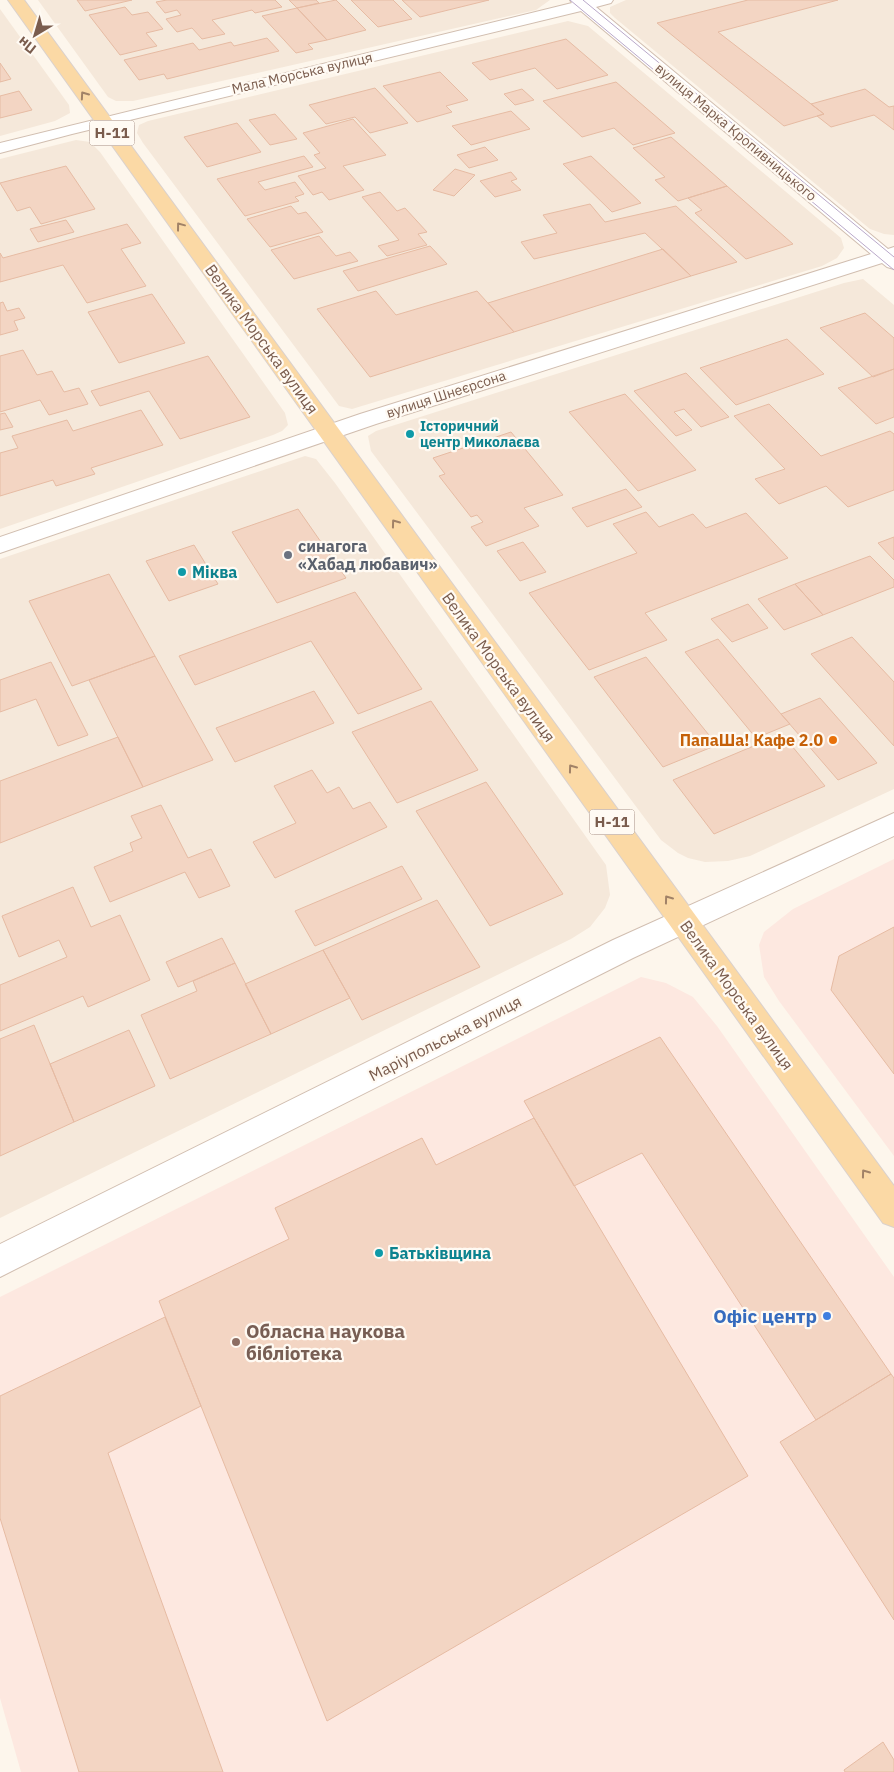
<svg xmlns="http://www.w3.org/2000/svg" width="894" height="1772" viewBox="0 0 894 1772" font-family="'IBM Plex Sans',sans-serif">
<rect width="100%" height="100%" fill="#fdf6ec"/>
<path fill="#f5e8da" d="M38 0H550L536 10 133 101H116L108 97Z
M626 0H894V235L884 234 870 229 615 18 610 13V7Z
M0 9 69 105 70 113 55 121 0 136Z
M568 21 588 26 841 238 844 248 837 258 822 266 352 409 339 406 143 143 137 133 139 125 148 121Z
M76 140 90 142 100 152 285 413 288 425 282 431 273 435 0 529V159Z
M863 279 894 305V789L750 856 728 861 705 862 688 858 678 853 661 840 371 451 368 436 376 431 844 283Z
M305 456 316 459 335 483 606 865 610 895 605 908 590 927 571 939 0 1218V559Z"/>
<path fill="#fde8e0" d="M894 859V1156L779 1001 764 977 759 945 764 932 793 909Z
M641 977 666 983 693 997 717 1026 894 1277V1772H21L0 1698V1297Z"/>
<path fill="#f3d5c3" stroke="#e6bba3" d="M77 0H132L85 11Z
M167 0H275L282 7 255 13 252 10 212 20 225 34 202 39 192 28 177 32 166 19 181 15 177 10 165 13 156 2Z
M289 0H316L319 3 297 8Z
M336 0 366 30 327 40 297 8Z
M351 0H393L412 19 378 27Z
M402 0H489L420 17Z
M748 0H838L718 32 824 114 784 126 657 23Z
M125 7 132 15 148 12 163 29 146 33 157 46 120 55 89 15Z
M297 8 327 40 308 44 313 49 296 53 262 16Z
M267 38 279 51 167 79 164 74 139 80 124 60 193 43 199 50 231 42 234 46Z
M566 39 608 75 557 89 535 68 490 80 472 63Z
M0 63 11 79 0 82Z
M440 72 468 100 446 106 452 112 417 122 383 86Z
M616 82 675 133 633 145 614 128 582 137 543 101Z
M375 88 408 123 370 133 355 117 326 124 309 105Z
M522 89 534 100 515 105 504 94Z
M865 89 889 107 894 106V130L874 115 831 127 817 116 824 114 811 104Z
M19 91 32 110 0 118V96Z
M511 111 530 129 471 145 452 126Z
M275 114 297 139 270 145 249 120Z
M353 119 386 155 343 166 364 190 329 200 322 192 313 195 298 176 326 168 314 155 320 153 303 133Z
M237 123 261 152 207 167 184 137Z
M671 137 727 186 678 201 655 180 665 177 633 148Z
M485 147 498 160 469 168 457 155Z
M304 156 313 167 258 182 265 190 295 182 304 194 295 197 299 201 245 216 217 179Z
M591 156 641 203 612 212 563 164Z
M66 166 95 209 41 224 30 207 17 211 0 183Z
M455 169 475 175 454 196 433 190Z
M511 172 517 179 511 181 521 190 495 197 480 181Z
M727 186 793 244 746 259 695 213 702 210 688 198Z
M380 192 397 211 405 208 427 232 418 234 427 245 387 256 378 246 399 240 362 197Z
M590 204 605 222 676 206 737 262 691 276 645 233 534 259 521 242 557 233 543 215Z
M291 206 298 214 306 212 323 232 270 247 247 219Z
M66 220 74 232 38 242 30 229Z
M127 224 141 243 121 249 146 286 87 303 63 265 0 282V253L3 258Z
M319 236 336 256 350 252 358 261 294 279 271 250Z
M430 246 447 264 358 291 343 271Z
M663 249 691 276 514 332 488 303Z
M376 291 396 315 477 291 514 332 370 377 317 309Z
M152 294 185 343 119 363 88 312Z
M3 302 7 311 19 308 25 318 14 321 18 330 0 335V303Z
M865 313 894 338V369L873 377 820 328Z
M787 339 824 374 736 405 700 368Z
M23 350 37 375 52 371 64 392 79 388 88 404 49 415 40 400 0 412V356Z
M208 356 250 417 180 439 149 391 100 406 91 391Z
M894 369V417L876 424 838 388Z
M686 373 729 417 701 427 684 409 674 412 692 430 676 436 634 391Z
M625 394 696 470 638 491 569 412Z
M769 404 821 456 890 431 894 434V490L848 507 826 486 779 504 755 479 785 469 734 416Z
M141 410 163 445 91 468 95 474 56 486 53 480 0 496V453L18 448 12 436 67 420 73 431Z
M5 413 13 427 0 430V414Z
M511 432 563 495 524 508 539 526 486 546 471 527 483 522 477 515 471 517 439 476 445 474 433 458Z
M626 489 642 507 587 527 572 508Z
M298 509 346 578 277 603 232 532Z
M646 512 659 527 693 514 706 528 746 513 788 558 645 613 667 640 589 670 529 593 637 553 613 524Z
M894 537V560L878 543Z
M523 542 546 572 520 581 497 551Z
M194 545 218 584 169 601 146 561Z
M870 556 894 580V587L823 615 795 584Z
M109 574 155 656 72 686 29 601Z
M795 584 823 615 784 630 758 599Z
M355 592 422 689 358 714 311 641 195 685 179 656Z
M748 604 768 628 732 642 711 619Z
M852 637 894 682V746L811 654Z
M718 639 781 714 790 724 756 738 685 652Z
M155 656 213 760 143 787 89 680Z
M646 657 717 745 663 767 594 677Z
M51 662 88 735 58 746 36 699 0 712V680Z
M314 691 334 723 235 762 216 728Z
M820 698 871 756 877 763 838 780 781 714Z
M431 701 478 770 397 803 352 732Z
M782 734 825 786 714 834 673 780Z
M118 737 143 787 0 843V781Z
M312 770 327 793 339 787 353 809 370 802 387 827 275 878 253 842 296 823 274 786Z
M486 782 563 894 490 926 416 811Z
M161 805 188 858 211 849 230 886 199 898 185 872 110 902 94 867 133 851 130 843 142 838 131 816Z
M402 866 422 899 315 946 295 911Z
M73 887 91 927 120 915 150 980 88 1007 83 996 0 1031V985L67 957 59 940 19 957 2 916Z
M437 900 480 967 362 1020 323 950Z
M894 927V1074L831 990 839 956Z
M222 938 235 963 178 987 166 962Z
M323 950 350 998 271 1034 245 984Z
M235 963 271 1034 170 1079 141 1015 197 991 193 981Z
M34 1025 74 1122 0 1156V1039Z
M129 1030 155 1086 74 1122 50 1064Z
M660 1037 891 1374 816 1420 642 1153 574 1186 524 1101Z
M534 1118 748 1476 327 1721 159 1301 289 1239 275 1208 422 1138 436 1165Z
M165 1317 201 1406 108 1453 223 1772H79L0 1518V1396Z
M891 1374 894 1378V1620L780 1442Z
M883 1742 894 1760V1772H845L844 1770Z"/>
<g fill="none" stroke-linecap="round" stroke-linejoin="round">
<g stroke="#d1beb0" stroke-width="2">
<path id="minor" d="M570 0H613L611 3 596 7 888 249 894 247V269L887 267 882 263 376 424 0 553V537L360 414 871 254 581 11 72 134 0 153V143L572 3Z"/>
</g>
<g stroke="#d1beb0" stroke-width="2">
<path id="tertiary" d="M894 813V836L633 958 0 1277V1244L613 940Z"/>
</g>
<g stroke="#dad1cd" stroke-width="2">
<path id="primary" d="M8 0H24L894 1186V1227L883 1223Z"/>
</g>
<use href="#minor" fill="#fff" fill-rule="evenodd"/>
<use href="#tertiary" fill="#fff" fill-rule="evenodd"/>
<use href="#primary" fill="#fbd9a5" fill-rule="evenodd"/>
<path stroke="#b9a8c9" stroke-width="1" d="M570 0 894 270
M583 0 894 257"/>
</g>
<defs><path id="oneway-chevron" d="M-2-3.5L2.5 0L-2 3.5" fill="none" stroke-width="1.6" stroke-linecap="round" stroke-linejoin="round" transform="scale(1.25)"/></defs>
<g stroke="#a18267">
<use href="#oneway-chevron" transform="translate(84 95) rotate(-125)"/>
<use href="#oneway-chevron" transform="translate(180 226) rotate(-127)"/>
<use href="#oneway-chevron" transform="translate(395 523) rotate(-126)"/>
<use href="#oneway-chevron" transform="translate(572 768) rotate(-126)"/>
<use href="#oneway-chevron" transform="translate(668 899) rotate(-126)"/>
<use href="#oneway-chevron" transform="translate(865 1173) rotate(-126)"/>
</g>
<g fill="#0f9aa8" stroke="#fffaf3" stroke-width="2">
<circle cx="410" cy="434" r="5"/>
<circle cx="182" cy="572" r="5"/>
<circle cx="379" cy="1253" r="5"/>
</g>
<circle fill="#6b7280" stroke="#fffaf3" stroke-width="2" cx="288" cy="555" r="5"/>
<circle fill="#e8710a" stroke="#fffaf3" stroke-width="2" cx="833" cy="740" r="5"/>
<circle fill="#3f7fe0" stroke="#fffaf3" stroke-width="2" cx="827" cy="1316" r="5"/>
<circle fill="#8d6e63" stroke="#fffaf3" stroke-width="2" cx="236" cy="1342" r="5"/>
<g text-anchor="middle" stroke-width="4.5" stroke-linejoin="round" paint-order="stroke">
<g font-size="14" fill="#7a5c4d" stroke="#fffaf3">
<text transform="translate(302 73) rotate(-13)" y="5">Мала Морська вулиця</text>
<text transform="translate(736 132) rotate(40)" y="5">вулиця Марка Кропивницького</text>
<text transform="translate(446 394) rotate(-18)" y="5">вулиця Шнеєрсона</text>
</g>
<g font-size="14" font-weight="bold" fill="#0d838f" stroke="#fffaf3" text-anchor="start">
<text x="420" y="431">Історичний<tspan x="420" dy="16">центр Миколаєва</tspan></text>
</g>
<g fill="#fffaf3" stroke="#a28b7f" stroke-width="1">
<rect x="89.5" y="120.5" width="45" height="25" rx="4"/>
<rect x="589.5" y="809.5" width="45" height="25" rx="4"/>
</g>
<g font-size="15" font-weight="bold" fill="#7a5c4d">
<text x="112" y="138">Н-11</text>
<text x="612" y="827">Н-11</text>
</g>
<g font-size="16" fill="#7a5c4d" stroke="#fffaf3">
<text transform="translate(262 339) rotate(54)" y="6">Велика Морська вулиця</text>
<text transform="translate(499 667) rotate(54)" y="6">Велика Морська вулиця</text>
<text transform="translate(737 995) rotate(54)" y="6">Велика Морська вулиця</text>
<text transform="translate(445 1038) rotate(-27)" y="6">Маріупольська вулиця</text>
</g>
<g font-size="16" font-weight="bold" fill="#5b616d" stroke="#fffaf3" text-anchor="start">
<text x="298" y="552">синагога<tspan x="298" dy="18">«Хабад любавич»</tspan></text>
</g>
<g font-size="16" font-weight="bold" fill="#0d838f" stroke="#fffaf3" text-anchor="start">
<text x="192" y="578">Міква</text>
<text x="389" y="1259">Батьківщина</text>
</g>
<g font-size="16" font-weight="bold" fill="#c56008" stroke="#fffaf3" text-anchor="end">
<text x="823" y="746">ПапаШа! Кафе 2.0</text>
</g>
<g font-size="19" font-weight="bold" fill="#366cbe" stroke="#fffaf3" text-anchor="end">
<text x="817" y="1323">Офіс центр</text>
</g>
<g font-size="19" font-weight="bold" fill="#785e54" stroke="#fffaf3" text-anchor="start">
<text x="246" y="1338">Обласна наукова<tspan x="246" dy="22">бібліотека</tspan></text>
</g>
</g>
<g transform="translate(35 35) rotate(218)" stroke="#fffaf3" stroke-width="4" paint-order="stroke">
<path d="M0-4L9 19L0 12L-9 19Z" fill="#7a5c4d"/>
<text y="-8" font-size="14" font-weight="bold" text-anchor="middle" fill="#7a5c4d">Пн</text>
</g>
</svg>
